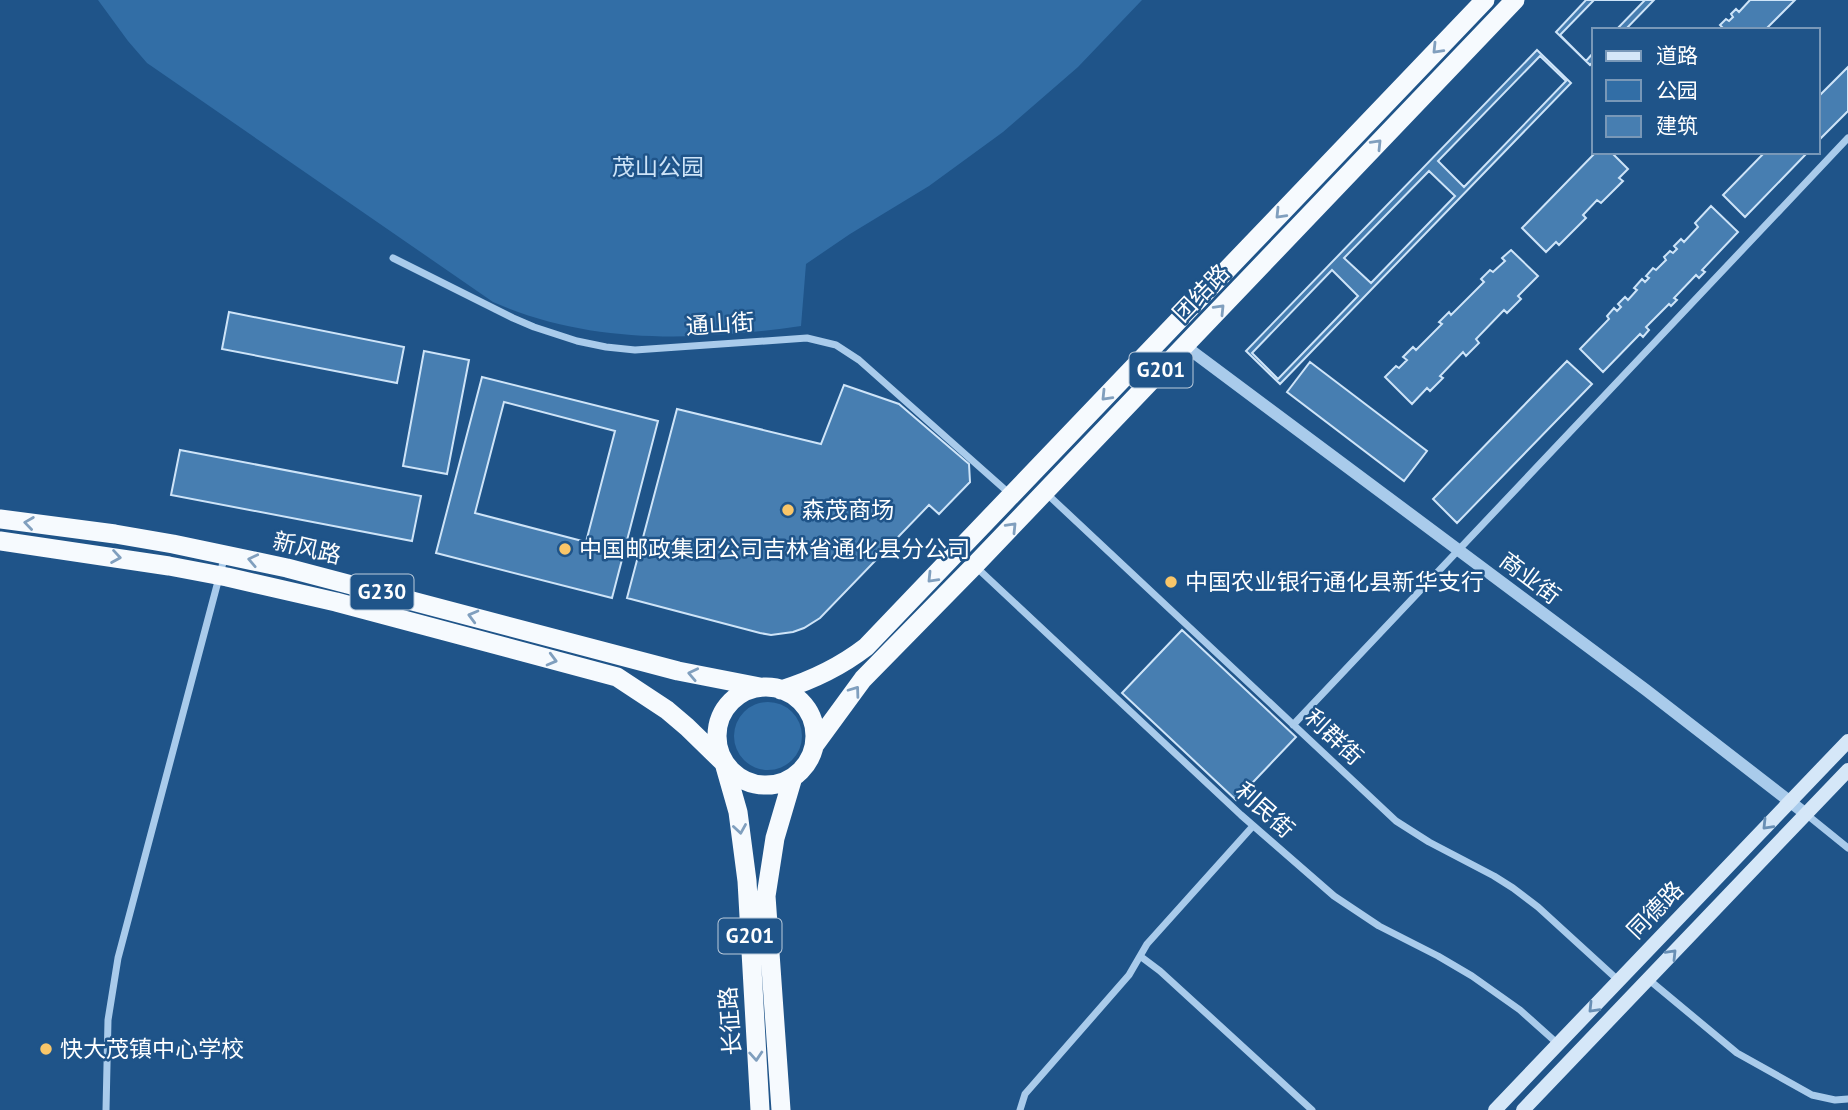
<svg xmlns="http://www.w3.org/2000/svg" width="1848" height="1110" viewBox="0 0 1848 1110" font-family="'PT Sans','Noto Sans SC',sans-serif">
<rect width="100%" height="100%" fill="#1f5489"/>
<path fill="#326ea6" d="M98 0H1142L1078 67 1003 132 929 186 850 234 806 264 801 326C697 341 591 345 493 302L147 63 128 41Z
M734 736a34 34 0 1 1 68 0a34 34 0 1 1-68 0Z"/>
<path fill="#477eb1" stroke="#cee4f8" stroke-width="2" fill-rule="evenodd" d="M1586 0H1654L1625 30H1594V61L1590 65 1556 32Z
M1594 0H1645L1616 30H1594V52L1586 61 1560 35Z
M1750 0H1795L1765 30H1721L1723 28 1720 25 1726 19 1729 21 1733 17 1731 14 1736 9 1739 12Z
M1537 50 1571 83 1280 384 1246 351Z
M1540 56 1566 81 1464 187 1438 161Z
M1848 67V111L1818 141V97Z
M1596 152H1611L1628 169 1619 178 1623 181 1601 203 1597 200 1583 215 1586 218 1559 245 1556 242 1546 252 1522 228Z
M1765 152H1808L1745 217 1723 195Z
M1429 171 1455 196 1371 283 1344 258Z
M1711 206 1738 232 1702 270 1705 272 1699 278 1696 275 1674 298 1677 300 1671 306 1669 304 1646 327 1649 330 1643 337 1640 334 1603 372 1580 349 1609 319 1607 316 1614 308 1617 311 1621 307 1618 304 1625 297 1628 300 1637 290 1634 288 1642 279 1645 282 1649 278 1646 276 1653 268 1656 270 1666 260 1664 257 1670 251 1673 253 1677 249 1674 246 1681 239 1684 242 1698 227 1695 223Z
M1511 250 1538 276 1518 296 1521 299 1507 313 1504 310 1476 339 1479 343 1466 356 1463 352 1440 376 1443 378 1430 391 1427 388 1412 404 1385 377 1396 366 1399 368 1407 360 1403 357 1413 347 1416 350 1442 324 1439 322 1449 312 1451 315 1484 282 1481 279 1490 270 1493 272 1505 261 1502 258Z
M1332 270 1358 296 1278 379 1252 353Z
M229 312 404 347 397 383 222 349Z
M424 351 469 360 447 474 403 466Z
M1567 361 1592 384 1457 523 1433 499Z
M1310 362 1427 451 1404 481 1287 392Z
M482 377 658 421 612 598 436 553ZM504 402 615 431 586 542 475 513Z
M844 385 899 404 969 464 970 482 939 514 929 505 820 618 804 628 793 632 771 635 760 633 627 598 677 409 821 444Z
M180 450 421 496 412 541 171 495Z
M1182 630 1296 737 1236 800 1122 693Z"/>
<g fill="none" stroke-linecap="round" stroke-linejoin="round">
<path stroke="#a9cbeb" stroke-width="7" d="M393 258 513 318 534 327 577 341 606 347 635 350 807 338 836 345 859 360 1010 494
M1046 493 1396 821 1429 842 1494 876 1513 888 1538 907 1619 981
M975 566 1241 815 1334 896 1379 926 1438 956 1472 976 1520 1010 1558 1044
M1293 725 1848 138
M1806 814 1848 848
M1140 956 1160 971 1312 1110
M1648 979 1737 1053 1812 1095 1835 1100 1848 1099
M106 1110 108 1020 118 958 225 555
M1020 1110 1025 1094 1129 975 1147 944 1253 826"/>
<path stroke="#a9cbeb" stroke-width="12" d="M1185 346 1646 690 1806 814"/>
<path stroke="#d5e7f8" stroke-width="14" d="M1495 1110 1848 741
M1523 1110 1848 770"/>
<path stroke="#f6fafe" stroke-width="19" d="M0 519 115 534 173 544 287 568 678 671 760 687
M0 541 169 566 227 577 336 602 617 677 667 710 687 727 724 763 738 812 747 881 760 1110
M717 736a49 49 0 1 1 98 0a49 49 0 1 1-98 0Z
M781 690C813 680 840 667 866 647L1485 0
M814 746 863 679 974 566 1515 0
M781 1110 766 896 775 838 793 777"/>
</g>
<defs><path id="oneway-chevron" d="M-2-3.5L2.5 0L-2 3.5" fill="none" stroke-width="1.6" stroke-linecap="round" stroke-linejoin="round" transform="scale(1.75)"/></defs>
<g stroke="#809fbe">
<use href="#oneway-chevron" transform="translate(1437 49) rotate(134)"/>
<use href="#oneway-chevron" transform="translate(1377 144) rotate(-46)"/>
<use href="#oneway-chevron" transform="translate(1280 214) rotate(134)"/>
<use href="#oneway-chevron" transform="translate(1220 309) rotate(-46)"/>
<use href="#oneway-chevron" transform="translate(1106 396) rotate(134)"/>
<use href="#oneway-chevron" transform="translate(29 523) rotate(-172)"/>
<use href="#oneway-chevron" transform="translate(1012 527) rotate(-46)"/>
<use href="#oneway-chevron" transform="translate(116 557) rotate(9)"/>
<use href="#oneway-chevron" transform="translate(253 560) rotate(-168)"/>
<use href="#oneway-chevron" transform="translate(932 578) rotate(134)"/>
<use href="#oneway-chevron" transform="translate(473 616) rotate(-165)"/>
<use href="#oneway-chevron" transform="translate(552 660) rotate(15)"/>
<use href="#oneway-chevron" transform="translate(693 674) rotate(-168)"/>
<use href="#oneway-chevron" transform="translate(855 691) rotate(-54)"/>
<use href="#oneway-chevron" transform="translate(740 829) rotate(81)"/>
<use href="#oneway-chevron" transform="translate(756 1056) rotate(86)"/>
</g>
<g stroke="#688fb5">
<use href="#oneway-chevron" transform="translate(1767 825) rotate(134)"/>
<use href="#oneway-chevron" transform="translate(1672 954) rotate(-46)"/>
<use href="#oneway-chevron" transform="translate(1593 1008) rotate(134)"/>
</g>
<g fill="#f9c669" stroke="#1f5489" stroke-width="2.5">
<circle cx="788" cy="510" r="7"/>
<circle cx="565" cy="549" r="7"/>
<circle cx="1171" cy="582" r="7"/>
<circle cx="46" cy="1049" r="7"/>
</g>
<g text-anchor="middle" stroke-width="5" stroke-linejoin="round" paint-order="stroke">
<g fill="#1f5489" stroke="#bcccdc" stroke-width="2">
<rect x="1129.5" y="352.5" width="63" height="35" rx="5"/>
<rect x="350.5" y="574.5" width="63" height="35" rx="5"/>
<rect x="718.5" y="918.5" width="63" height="35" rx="5"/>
</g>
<g font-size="21" font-weight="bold" fill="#fff">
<text x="1161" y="377">G201</text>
<text x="382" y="599">G230</text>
<text x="750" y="943">G201</text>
</g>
<g font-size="23" fill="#cee4f8" stroke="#1f5489">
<text x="658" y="175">茂山公园</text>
</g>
<g font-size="23" fill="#fff" stroke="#1f5489">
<text transform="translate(1201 293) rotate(-46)" y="8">团结路</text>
<text transform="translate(720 324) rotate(-4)" y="8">通山街</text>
<text transform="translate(307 548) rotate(13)" y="8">新风路</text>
<text transform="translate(1530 578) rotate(37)" y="8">商业街</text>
<text transform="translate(1334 737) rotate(43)" y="8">利群街</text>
<text transform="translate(1265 810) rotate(42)" y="8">利民街</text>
<text transform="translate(1655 910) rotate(-46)" y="8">同德路</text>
<text transform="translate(730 1021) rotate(-94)" y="8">长征路</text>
</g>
<g font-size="23" fill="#fff" stroke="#1f5489" text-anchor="start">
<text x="802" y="518">森茂商场</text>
<text x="579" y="557">中国邮政集团公司吉林省通化县分公司</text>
<text x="1185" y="590">中国农业银行通化县新华支行</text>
<text x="60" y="1057">快大茂镇中心学校</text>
</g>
</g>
<rect x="1592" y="28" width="228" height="126" fill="#1f5489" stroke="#7998b8" stroke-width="2"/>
<rect x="1606" y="51" width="35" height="10" fill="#d5e7f8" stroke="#7998b8" stroke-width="2"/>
<text x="1656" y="63" font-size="21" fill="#ffffff">道路</text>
<rect x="1606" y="80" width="35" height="21" fill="#326ea6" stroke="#7998b8" stroke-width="2"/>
<text x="1656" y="98" font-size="21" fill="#ffffff">公园</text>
<rect x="1606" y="116" width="35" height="21" fill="#477eb1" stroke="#7998b8" stroke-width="2"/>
<text x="1656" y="133" font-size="21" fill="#ffffff">建筑</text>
</svg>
